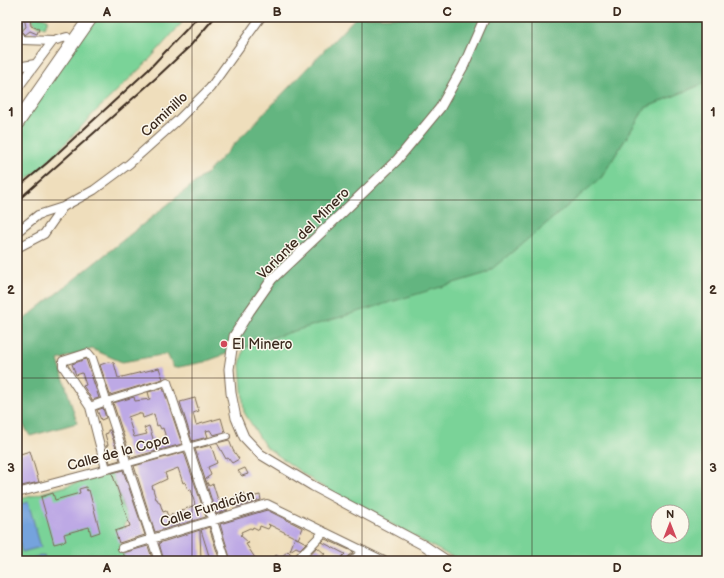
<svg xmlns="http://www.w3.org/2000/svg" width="724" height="578" viewBox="0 0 724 578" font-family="'Balsamiq Sans',sans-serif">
<rect width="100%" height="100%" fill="#fbf7ec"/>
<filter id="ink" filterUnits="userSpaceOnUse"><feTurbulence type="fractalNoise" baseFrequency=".025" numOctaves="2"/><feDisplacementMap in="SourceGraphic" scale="8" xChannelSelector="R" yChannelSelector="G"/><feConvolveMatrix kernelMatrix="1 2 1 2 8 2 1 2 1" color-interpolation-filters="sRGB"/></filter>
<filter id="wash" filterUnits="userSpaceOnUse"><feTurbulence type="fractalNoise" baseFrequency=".012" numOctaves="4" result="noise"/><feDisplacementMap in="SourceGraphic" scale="16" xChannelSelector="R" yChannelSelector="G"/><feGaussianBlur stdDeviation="0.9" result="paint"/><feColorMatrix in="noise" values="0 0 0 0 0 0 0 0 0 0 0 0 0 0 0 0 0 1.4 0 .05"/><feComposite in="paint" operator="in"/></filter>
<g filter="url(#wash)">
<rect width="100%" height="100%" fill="#efdebc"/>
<path fill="#7ad398" stroke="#5a7e5b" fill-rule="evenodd" d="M17 17H23L25 26 17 33Z
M32 17H42L48 19 45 28 34 24Z
M91 17H185L181 24 148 61 95 112 47 163 17 188V126Z
M707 82V561H470L448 555 316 483 265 446 244 412 240 365 244 348 268 339 601 178 645 108ZM658 512H682V536H658Z
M112 473 128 522 124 524 125 528 116 532 127 561H17V500Z"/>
<path fill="#63b580" stroke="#4f704f" d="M356 17H707V82L645 108 601 178 487 273 268 339 204 362 174 368 167 354 122 362 92 349 58 360 77 423 30 436 17 414V325L207 173Z"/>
<path fill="#74a3dd" stroke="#58667e" d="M28 502 41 547 22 552 17 536V505Z
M44 555 45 561H24V560Z"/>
<g id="blocks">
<path fill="#bda9e5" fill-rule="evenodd" d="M24 17H30L31 26 39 29 37 34 30 31 25 35 21 31 26 27Z
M86 359 99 398 92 400 84 387 83 386 86 385 82 373 76 375 72 364Z
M108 362 114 363 118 378 159 368 163 379 110 395 100 365Z
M163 388 182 444 131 458 113 403 134 397 135 401 150 399 148 392ZM139 413V414H142L143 418 154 414 157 426 159 425 161 429 163 428 167 441 155 445 149 426 144 428 147 434 134 437 128 417Z
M195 398 199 411 193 413 196 425 221 418 225 432 213 435 210 430 206 431 208 437 192 441 180 402Z
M103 408 106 418 101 420 97 410Z
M108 430H110L120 460 110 463 106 446 108 445 105 434 108 433Z
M229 440 233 450 239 459 232 463 228 458 226 459 217 443Z
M211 445 217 463 208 467 211 475 205 479 195 449Z
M30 451 39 482 17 487V455Z
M184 452 206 517 155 532 134 466ZM178 468 183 483 185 482 188 490 191 489 195 505 168 516 166 511 163 512 160 503H159L157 499H156L152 486 167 479 165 473Z
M245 468 248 474 242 476 238 471Z
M123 470 145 535 119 543 115 531 130 526 112 473Z
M205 479 209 486 213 484 218 500 221 499 225 510H228L216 514Z
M86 487 87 491 89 490 100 532 91 535 89 527 64 534 66 541 54 544 41 497 53 493 55 500 80 493 79 489Z
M244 493 247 498 260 495 261 500 237 507 233 498Z
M267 510 303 528 298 539 268 524 270 526 268 529 260 526 259 530 253 527 252 529 250 528 241 532 242 534 240 535 249 543 246 544 257 561H231L220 524Z
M209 527 220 561H214L213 558 210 559 201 530Z
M200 530 201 561H164L159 543Z
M295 537 306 543 300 549 296 547 290 551Z
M325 539 354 552 348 557 347 561H338L345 554 322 542Z
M148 546 153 561H127L123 553Z
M317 547 325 554 320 558 324 561H304Z
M288 551 293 556 291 561H270L276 555 280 558Z"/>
</g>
</g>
<g filter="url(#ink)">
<use href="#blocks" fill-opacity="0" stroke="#7a6955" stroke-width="1"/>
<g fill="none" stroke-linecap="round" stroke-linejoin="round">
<g stroke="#7a6955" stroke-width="8">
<path id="pedestrian" d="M106 401 167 382
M126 464 227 436"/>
</g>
<g stroke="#7a6955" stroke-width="10">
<path id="minor" d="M17 35 23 40 53 41
M17 67 35 64
M17 89 53 41 67 37
M17 232 38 215 63 207
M17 248 44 234 63 207 94 190 129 164 178 120 210 88 261 17
M167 382 226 561
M90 407 106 401
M106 469 90 407 63 366V361L88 353 92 358 159 561
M17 493 126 464
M122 548 267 504 384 561
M296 561 324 532
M352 561 364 551"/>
</g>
<g stroke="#7a6955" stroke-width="11">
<path id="tertiary" d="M451 561 446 560 425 546 313 486 260 454 244 437 236 418 231 393 229 369 234 336 249 312 272 279 342 213 397 160 440 108 464 65 485 17"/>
</g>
<g stroke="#7a6955" stroke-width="15">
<path id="trunk" d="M17 123 91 17"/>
</g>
<use href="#pedestrian" stroke="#fff" stroke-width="5.5"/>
<use href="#minor" stroke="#fff" stroke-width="8"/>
<use href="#tertiary" stroke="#fff" stroke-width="9"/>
<use href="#trunk" stroke="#fff" stroke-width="13"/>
<path stroke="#3b2a1e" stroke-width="2" d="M17 188 47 163 148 70 198 17
M17 201 156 78 190 46 215 17"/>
</g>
</g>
<path fill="none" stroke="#3b2a1e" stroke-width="1" stroke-opacity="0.55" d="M192 17V561M362 17V561M532 17V561M17 200H707M17 378H707"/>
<circle fill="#d1495b" stroke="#fbf7ec" stroke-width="1.5" cx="224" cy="344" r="4"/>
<g text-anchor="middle" stroke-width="3" stroke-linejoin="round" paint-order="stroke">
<g font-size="14" fill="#3b2a1e" stroke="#fbf7ec">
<text transform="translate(164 114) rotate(-43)" y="5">Caminillo</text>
<text transform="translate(303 233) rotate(-45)" y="5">Variante del Minero</text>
<text transform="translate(118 452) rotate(-15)" y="5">Calle de la Copa</text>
<text transform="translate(207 508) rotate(-17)" y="5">Calle Fundición</text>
</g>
<g font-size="14" fill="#3b2a1e" stroke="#fbf7ec" text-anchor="start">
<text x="232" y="349">El Minero</text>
</g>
</g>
<rect width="724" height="578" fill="none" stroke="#fbf7ec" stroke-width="44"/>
<g transform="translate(670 524)"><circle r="19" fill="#fbf7ec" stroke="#aea59a"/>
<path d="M0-3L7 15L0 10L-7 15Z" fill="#d1495b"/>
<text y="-6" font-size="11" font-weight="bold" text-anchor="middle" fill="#3b2a1e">N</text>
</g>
<rect x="22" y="22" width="680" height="534" fill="none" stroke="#3b2a1e" stroke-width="1.5"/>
<g font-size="13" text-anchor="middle" font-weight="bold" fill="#3b2a1e">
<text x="107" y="16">A</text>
<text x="277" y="16">B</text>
<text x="447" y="16">C</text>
<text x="617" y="16">D</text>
<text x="11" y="116">1</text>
<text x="713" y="116">1</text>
<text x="11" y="294">2</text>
<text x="713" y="294">2</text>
<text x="11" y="472">3</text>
<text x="713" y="472">3</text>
<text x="107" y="572">A</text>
<text x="277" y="572">B</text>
<text x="447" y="572">C</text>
<text x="617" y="572">D</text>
</g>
</svg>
